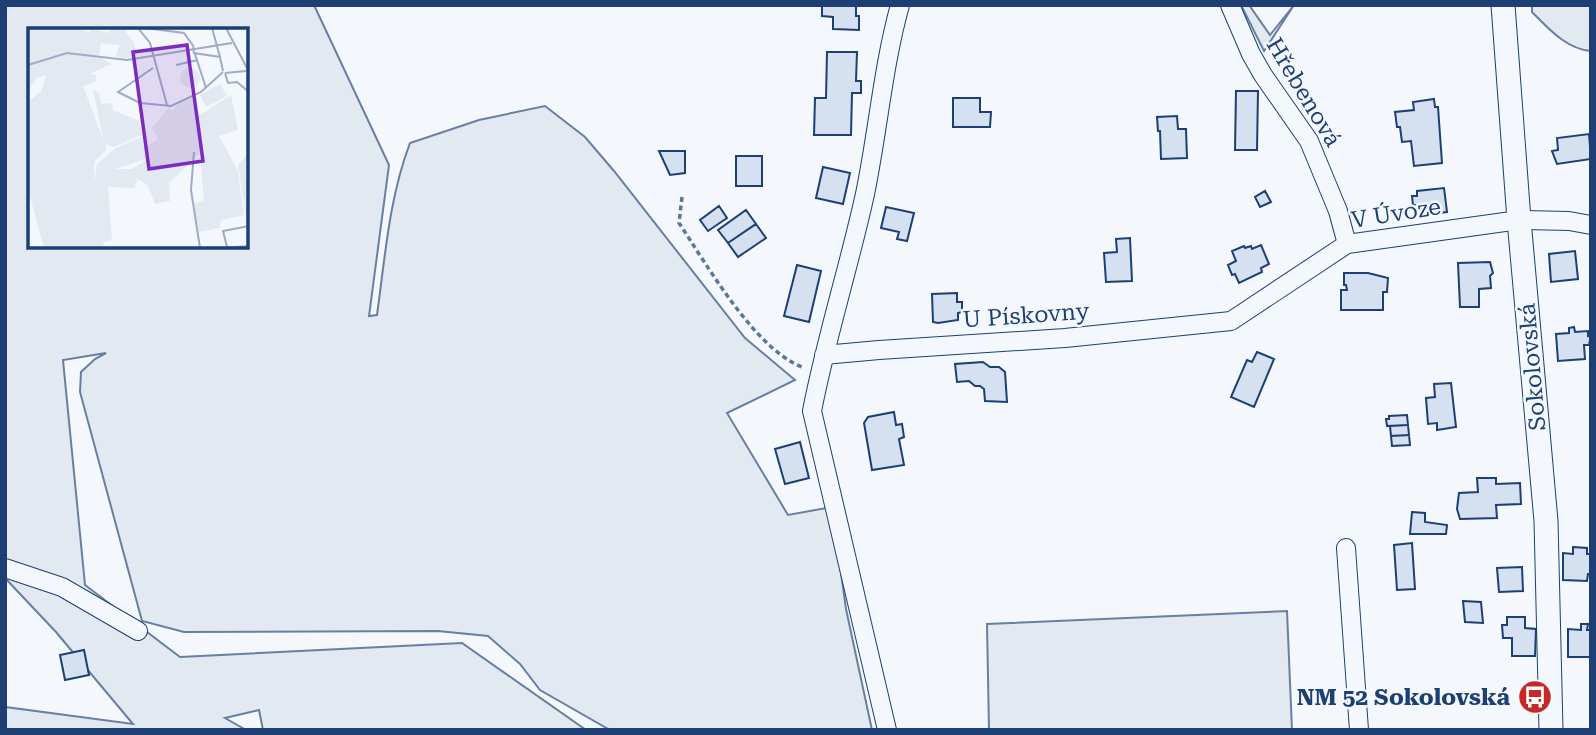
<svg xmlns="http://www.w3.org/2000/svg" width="1596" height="735" viewBox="0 0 1596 735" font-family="'Roboto Serif',serif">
<rect width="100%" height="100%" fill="#f4f7fb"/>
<path fill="#e3e9f0" stroke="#687fa3" stroke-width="2" fill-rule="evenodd" d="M5 5H314L389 165 369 316 377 315C385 258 389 198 410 143L479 120 545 106 585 137 614 171 745 338 795 380 727 413 788 515 832 507 846 609 872 730H610L540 690 520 664 488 636 438 631 184 632 142 621 80 392 81 372 95 359 106 353 63 360 85 585 180 657 462 643 586 730H263L259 710 225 718 246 730H5V707L133 724 56 632 5 578ZM30 30H247V247H30Z
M1241 5H1249L1270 35 1294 5 1264 51Z
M1532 5H1591V51C1566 49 1548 28 1532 12Z
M1287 611 1292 730H989L987 624Z"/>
<path fill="#d5e0f0" stroke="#1d3f73" stroke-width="2" d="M822 5H856V16H859V30L833 29V17L822 16Z
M827 52H857L856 81H861V93H852L851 135H814L815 98H826Z
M1236 91H1258L1257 150H1235Z
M953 98H980V112H991L990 127H953Z
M1434 99 1435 107H1438L1442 163 1414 166 1411 141 1402 142 1400 127H1397L1395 112 1414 110 1413 102Z
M1177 116 1178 129H1186L1187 158 1161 159 1160 131H1158L1157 117Z
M1589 134 1591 159 1557 164 1552 151 1558 150 1557 138Z
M659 151H685V173L670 175Z
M736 156H762V186H736Z
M823 167 850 173 843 204 816 198Z
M1444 188 1447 212 1419 215 1418 205H1413L1412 196H1417V191Z
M1265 191 1271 202 1260 207 1255 197Z
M719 206 727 218 708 231 700 220Z
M886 207 914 213 907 241 897 239 899 232 881 228Z
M746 210 756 224 728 243 718 230Z
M756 224 766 238 738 257 728 243Z
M1130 238 1132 281 1106 282 1104 253 1117 252 1116 239Z
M1261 245 1269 264 1261 268 1262 272 1239 283 1235 274 1232 275 1228 265 1236 261 1232 251 1244 246 1245 248 1251 246 1252 249Z
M1575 251 1578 279 1551 282 1549 254Z
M1490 262 1493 273 1490 276 1491 288 1479 289V307H1460L1458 263Z
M797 265 821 271 809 322 784 316Z
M1344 273H1368L1388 278 1387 292H1383V310H1341V290H1347L1346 285H1344Z
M957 293V302H962V312L958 313V320L938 323 933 322 932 294Z
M1574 327 1575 332 1588 331V336L1591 335 1589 345H1584L1585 359 1558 361 1556 334 1569 333V328Z
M1257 352 1274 359 1254 407 1231 397 1247 360 1252 362Z
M983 362 990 367H999L1005 372 1007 402 985 401 984 389 980 386H975L969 381 957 382 955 364Z
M1451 383 1456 427 1437 430V423L1428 424 1426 398 1435 397 1434 384Z
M894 412 896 425 902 424 904 437 899 439 904 465 872 470 864 423 868 417Z
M1407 415 1408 425 1387 426 1386 419H1389V416Z
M1408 425 1409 435 1391 436 1390 426Z
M1409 435 1410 445 1392 446 1391 436Z
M800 442 809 478 785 484 775 449Z
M1477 478H1496V484L1520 483 1521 504 1496 505 1497 518 1460 519 1457 509 1459 493 1478 492Z
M1412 512 1425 513V522L1447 525 1446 534H1410Z
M1412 543 1415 589 1397 590 1394 545Z
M1573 547 1587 548V554H1591V574H1588L1587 581 1563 580V553L1573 554Z
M1522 567 1523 591 1499 592 1497 568Z
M1463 601 1481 602 1483 623 1465 622Z
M1507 617H1525V628L1536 629 1535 656H1512V638H1503L1502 625H1507Z
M1581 624H1588L1587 630H1591V657H1568V629L1581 630Z
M84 650 89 675 65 680 60 655Z"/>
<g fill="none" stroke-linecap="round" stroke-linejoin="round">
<g stroke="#1d3f73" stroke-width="20">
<path id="minor" d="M1230 5 1251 54 1263 75 1309 141 1338 211 1347 244
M824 355 879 350 1065 338 1231 321 1347 244 1519 220 1569 221 1591 225
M1346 548 1359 730
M5 568 62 587 138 631
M887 730 812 411C826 338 849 267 865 194 878 131 883 66 900 5"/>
</g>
<g stroke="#1d3f73" stroke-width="25">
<path id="tertiary" d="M1503 5 1519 220 1546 521 1551 730"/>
</g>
<path stroke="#5e769c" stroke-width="3.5" stroke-dasharray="5 3.5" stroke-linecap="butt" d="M682 197 679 223C707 265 755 349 802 367"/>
<use href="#minor" stroke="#f4f7fb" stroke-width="18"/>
<use href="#tertiary" stroke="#f4f7fb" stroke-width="23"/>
</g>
<defs>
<g id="bus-disc" transform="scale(1.75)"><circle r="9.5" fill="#c62828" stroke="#f4f7fb"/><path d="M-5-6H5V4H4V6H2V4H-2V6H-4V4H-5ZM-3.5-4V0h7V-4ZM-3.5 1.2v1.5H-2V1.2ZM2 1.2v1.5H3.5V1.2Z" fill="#fff"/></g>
</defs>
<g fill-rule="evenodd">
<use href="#bus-disc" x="1535" y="697"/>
</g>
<g text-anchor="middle" stroke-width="5" stroke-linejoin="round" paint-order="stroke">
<g font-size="23" fill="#1d3f73" stroke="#f4f7fb">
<text transform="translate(1304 92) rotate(59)" y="8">Hřebenová</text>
<text transform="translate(1396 213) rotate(-9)" y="8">V Úvoze</text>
<text transform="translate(1026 315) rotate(-4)" y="8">U Pískovny</text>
<text transform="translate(1532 367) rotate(-95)" y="8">Sokolovská</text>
</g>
<g font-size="23" font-weight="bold" fill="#1d3f73" stroke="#f4f7fb" text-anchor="end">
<text x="1510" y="705">NM 52 Sokolovská</text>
</g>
</g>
<g transform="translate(28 28)">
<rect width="220" height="220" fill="#f4f7fb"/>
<path d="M0 0H52L61 5 64 1 80 5 83 0H95L106 15 109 25 101 30 88 29 91 17 73 15 71 29 84 36 61 46 68 47V53L55 58 76 114 65 62 71 65 73 76 84 75 85 82 111 93 114 107 86 119 77 116 79 121 66 134V155L69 136 88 120 114 109 118 131 87 141H104L120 131 118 119 130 111 124 100 141 79 144 83 150 75 166 70 169 89 203 67 210 102 191 108 210 143 216 187 193 192 192 200 170 204 166 176 176 172 172 125 141 155 142 173 127 176 120 158 110 151 106 160 80 159 84 212 75 214 76 220H16L0 161V73L13 64 18 47 9 50 0 63ZM152 50a10 10 0 1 1 20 0a10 10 0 1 1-20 0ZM192 56 199 68 178 79 172 67ZM220 125 221 188H218L210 137Z" fill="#e3e9f0"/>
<path fill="none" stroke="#9eadc5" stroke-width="2" d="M110 0 122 15 139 77M117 0 156 5 166 19M184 0 192 29M198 0 221 44M165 19 166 25 192 29 195 43M167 26 178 60M0 37 39 25 99 32 204 15M148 37 170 32M125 40 90 64 112 75 143 78 173 64 195 44M197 45 200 55 209 54 221 64M197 45 218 43M166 124 163 162 172 220M199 219 195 203 221 198M195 220 221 218"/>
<path fill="#7b2cbf" fill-opacity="0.15" stroke="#7b2cbf" stroke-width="3.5" d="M159 17 175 133 121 141 105 24Z"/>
<rect width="220" height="220" fill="none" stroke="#1d3f73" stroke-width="3.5"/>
</g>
<rect width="1596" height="735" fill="none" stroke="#1d3f73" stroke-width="14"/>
</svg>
